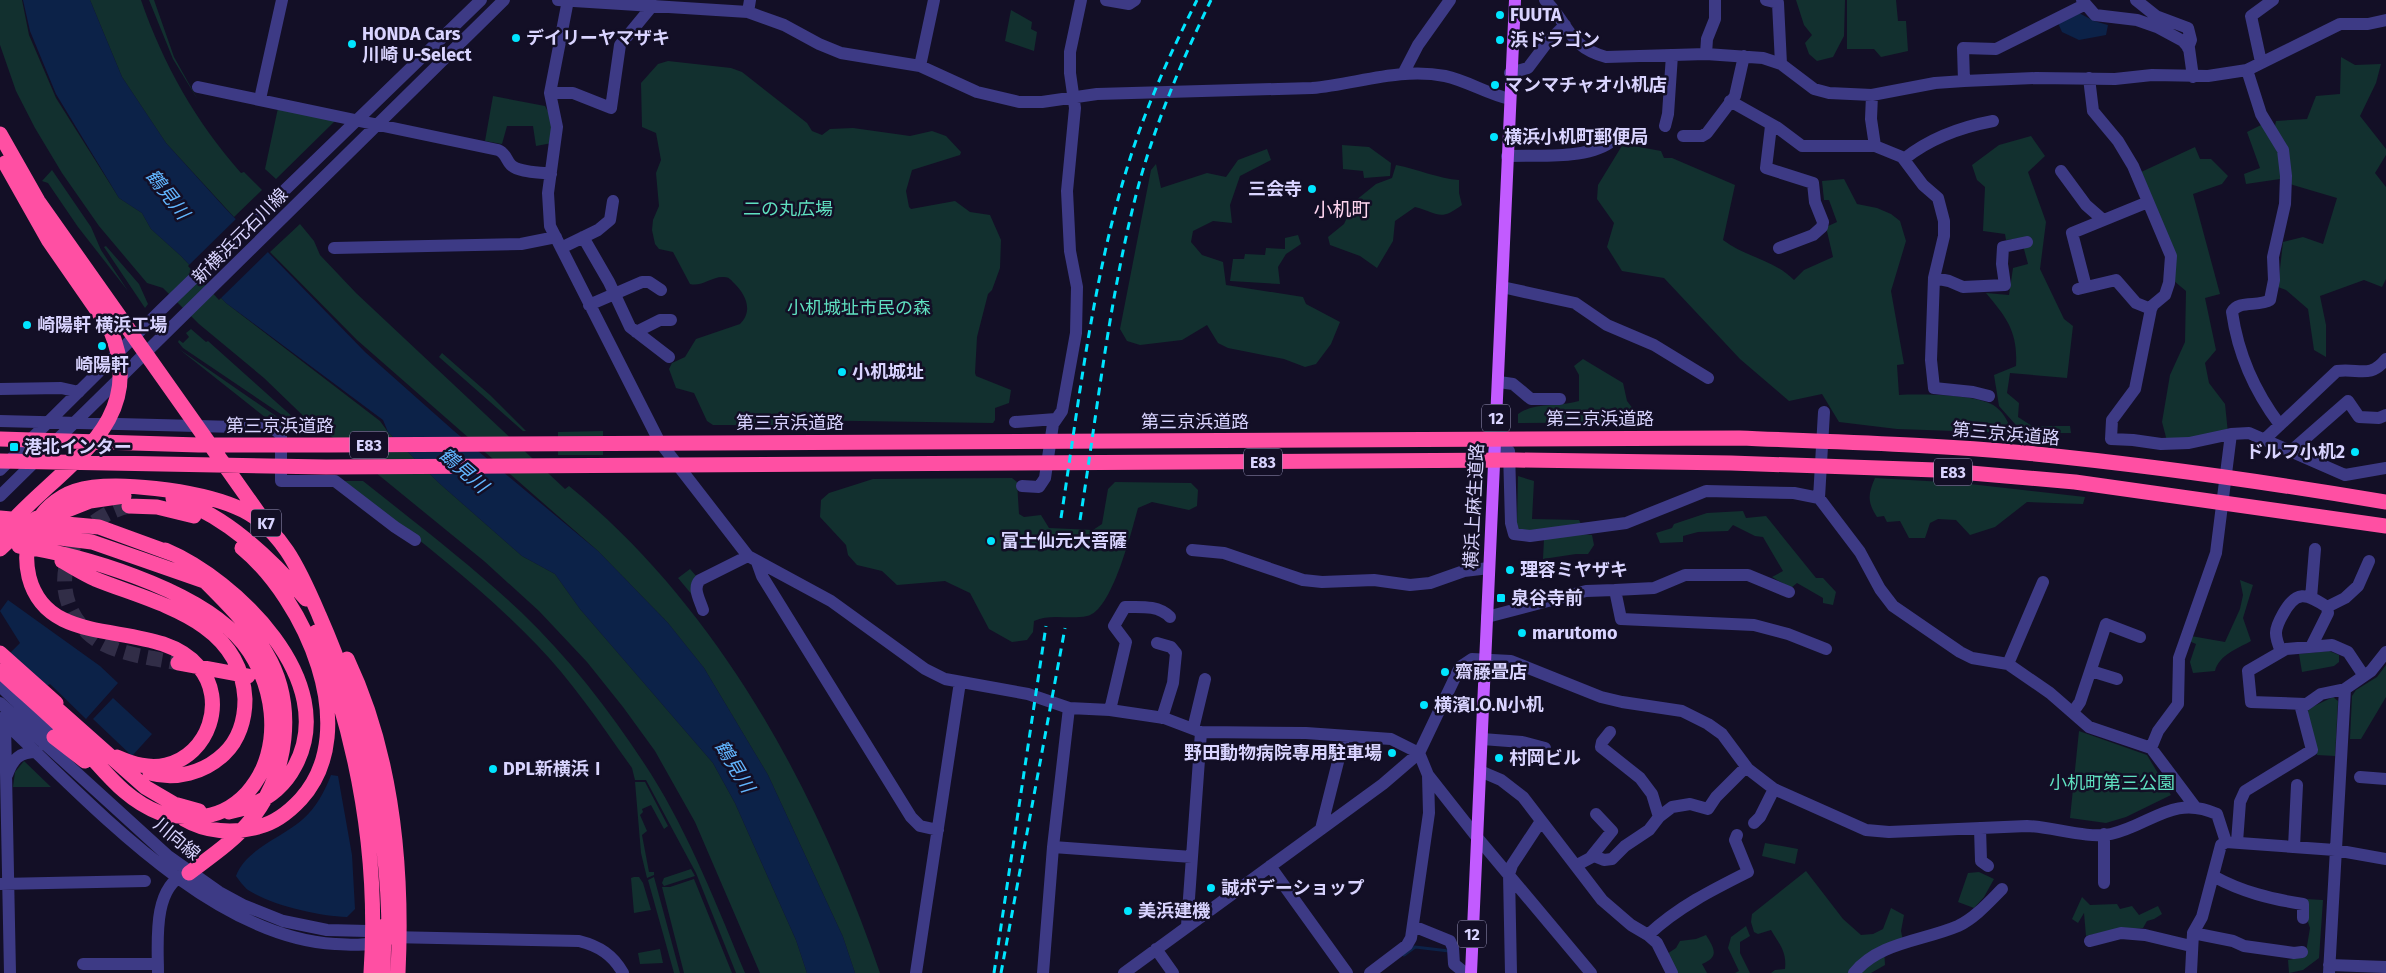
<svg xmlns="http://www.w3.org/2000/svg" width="2386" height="973" viewBox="0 0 2386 973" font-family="'Fira Sans','Noto Sans JP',sans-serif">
<rect width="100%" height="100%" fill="#130f26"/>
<path fill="#12302f" d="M0 0H22L29 35 56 98 119 198 142 213 151 229 181 256 226 303 380 421 388 432 439 483 522 556 555 574 580 609 713 763 735 803 796 940 807 973H760L695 822 655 751 623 707 587 662 539 611 484 561 326 432H320L264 378 199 324 163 288 147 283 99 226 62 173 35 128 16 91 0 45Z
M90 0H141C163 64 196 122 241 173L244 172 262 190 234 217 166 143 122 77Z
M149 0H154L174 57 198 100 173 59Z
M1796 0H1845L1844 36 1833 57 1817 61 1809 54 1805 43 1812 35 1804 25Z
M1847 0H1896L1898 21H1906L1908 51 1881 57 1874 49H1847Z
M1011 10 1032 22 1031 29 1037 32 1034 51 1005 41Z
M2341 57 2355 65 2381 64 2376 83 2360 116 2386 149V155L2375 173 2386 187V279L2382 287 2364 280 2320 296 2326 325V357L2314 350 2308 309 2286 290 2278 287 2283 242 2303 237 2323 244 2337 198 2293 185 2280 179 2246 184 2244 174 2260 168 2247 132 2261 125 2273 136 2276 121 2307 119 2316 96 2340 94Z
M668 61 731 68 742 72 807 123 812 131 822 135 830 129 853 128 910 136 932 131 946 136 961 152 960 155 912 170 906 191 909 207 911 209 955 201 970 212 990 215 1001 240 1000 268 992 290 988 294 977 337 975 373 976 376 1011 390 1009 403 995 408V420L993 423 791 420 780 425H713L707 421 694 393 676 388 669 369 672 363 685 357 696 339 740 324C754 310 745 294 734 283 731 280 729 277 724 277 712 276 702 287 690 284L673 252 659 249 655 244 652 230 653 220 659 206 656 173 661 160 656 133 642 127 641 83 658 64Z
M493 96 545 106 551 117 552 143 536 146 533 126H507L502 144 485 141Z
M278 108 335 121 276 179 265 169Z
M2031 136 2045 156 2028 172 2046 222 2040 269 2064 319 2073 326 2067 378 2010 373 2007 393 2019 403 2018 417 2032 426H2070L2071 433H2023L1999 406 1994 375 2016 366C2018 332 2007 318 1986 293L2009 295 2013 268 2028 264 2021 238 2006 240 2005 234 1983 231 1985 187 1977 180 1972 165 1999 145Z
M1623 144 1661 151 1664 158H1672L1735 185 1723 240C1747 258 1773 259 1794 280L1804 270 1833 257 1826 227 1837 222 1829 200H1824L1822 181 1844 179 1857 204 1877 208 1891 214 1900 221 1906 241 1891 291 1904 364 1897 365 1899 395C1920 394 1980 394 1996 407 2005 414 2008 422 2012 433L1897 429 1839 422 1822 394 1789 401 1740 359 1664 278 1622 271 1607 247 1614 223 1597 199 1598 185Z
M1342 145 1369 147 1391 163 1390 176 1364 178 1363 171 1343 169Z
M2195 147 2200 159H2211L2228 176 2222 184 2193 194 2220 294 2205 298 2216 350 2205 363 2209 383 2225 404 2228 433 2167 441 2162 422 2170 375 2185 342 2186 291 2174 281 2139 173Z
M1267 149 1271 160 1240 176 1230 205 1232 223 1213 221 1193 231 1191 242 1202 255 1223 262 1226 285 1303 297 1306 304 1340 322 1331 344 1316 364 1305 367 1284 359 1228 348 1218 343 1207 325 1182 340 1140 345 1127 341 1120 329 1151 170 1156 164 1161 188 1207 173 1226 177 1238 160Z
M1396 165C1418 169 1439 179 1459 180V193L1462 205C1439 222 1439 213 1415 207L1395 221 1393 241 1377 268 1360 256 1330 245 1328 237 1344 224 1355 201 1376 184 1392 178Z
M52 170 91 227 101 250 128 291 78 227 48 183 42 181Z
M300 224 314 241 320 255 356 293 565 489 569 486C719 608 818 792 880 973H855L843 937 768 775 704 668 668 623 598 551 357 340 270 252Z
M1298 235 1301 244 1286 254 1278 267 1280 284 1230 281 1233 259H1244L1245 254 1265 255 1266 248 1285 249V238Z
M106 246 139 284 148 304 145 308 104 247Z
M191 329 206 342 208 341 304 427H300L183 348 178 342 179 340 183 343 189 337 186 333Z
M179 349 286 423 280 429Z
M442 353 490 395 526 431H523L439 357Z
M1583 359 1623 383 1627 401 1643 422 1518 423V414C1534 402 1560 407 1579 401V375L1574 366Z
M603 431V455H558V432Z
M1518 476 1534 481 1532 519 1579 520 1581 524 1521 533 1517 524Z
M1012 478 1017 482 1019 514 1024 517 1041 515 1049 528 1093 530 1102 524 1108 489 1115 482 1191 483 1198 490 1197 506 1189 510 1152 502 1138 508C1132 529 1112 612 1087 616 1069 620 1051 613 1034 621L1033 632 1027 640 1012 642 989 629 970 593 951 584 945 581 897 585 882 571 857 565 848 555 846 545 820 517 821 500 829 493 873 479Z
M1875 478 1961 483 2085 497 2083 504 2027 502 1995 527 1970 535 1956 520 1938 519 1930 523 1925 538H1909L1900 521 1887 522 1884 516 1877 517C1867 502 1868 494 1875 478Z
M342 481H363C417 524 471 565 521 612 571 660 614 716 651 774 690 836 717 906 745 973H736L696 873 646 780H635L632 768C602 726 573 682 537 645 478 584 410 532 342 481Z
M1743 511 1746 518 1766 516 1816 578H1823L1836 592 1833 605 1823 603V598L1797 583 1791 588 1772 577 1783 571 1763 537 1755 536 1733 525 1728 531 1698 532 1683 536V542L1660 543 1656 533 1672 528 1674 524 1707 513Z
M1580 534 1592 535 1594 545 1588 554H1576L1543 559 1544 539Z
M690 569 697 577 698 602 678 578Z
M2240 580 2253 585 2243 618 2251 641C2237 649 2219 655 2215 671L2193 673 2190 662 2196 644 2189 641 2191 636 2225 642 2240 609 2243 595Z
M2329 651 2339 655V662L2334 666 2302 672 2299 654Z
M2386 665V697L2361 739H2350L2352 696 2356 690 2377 677Z
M2333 697 2338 701 2335 756 2317 755 2307 713 2310 708Z
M2079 731 2147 755 2171 795 2126 817 2106 823 2070 818Z
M24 761 51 787H13L15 772Z
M635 782H645L668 826 664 829 651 805 642 809 643 812 640 815 647 831 642 835 649 872H654V875L647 878 641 853Z
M1765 843 1798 849 1795 864 1762 856Z
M691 869 695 876 664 886 662 883 664 878Z
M1806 871 1843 919 1861 935 1873 934 1883 929 1891 908 1904 915 1901 931 1903 941 1884 947 1885 965 1871 973H1771L1775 970 1785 969C1787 951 1779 944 1771 930L1758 934 1754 932 1751 922 1752 914Z
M1979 872 1994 879 1984 897 1974 908 1958 902 1968 873Z
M634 877H639L643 883 651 910 634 913 631 878Z
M654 877 680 973H674L648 880Z
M694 879 732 973H684L662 887H670Z
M2082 897 2090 905 2117 904 2120 909 2132 906 2139 915 2158 906 2162 914 2154 919 2147 921 2143 928 2113 930 2086 936 2084 913 2078 923 2072 919Z
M2306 899 2323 900 2319 958 2303 970 2289 973 2288 960 2298 958 2306 952 2310 928 2306 916Z
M1746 926 1750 936 1740 942V953L1750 973H1735L1739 971 1728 948 1731 937Z
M1706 935C1714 948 1720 957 1702 964L1707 973H1675L1667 954 1676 948 1680 941 1696 939Z
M660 949 663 963 640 964 638 953Z"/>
<path fill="#0c2248" d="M23 0H90L122 77 166 143 225 208 365 352 454 431 598 551 668 623 704 668 768 775 843 937 855 973H807L796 940 735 803 713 763 580 609 555 574 522 556 439 483 388 432 383 420 226 303 181 256 151 229 142 213 119 198 56 94 30 31Z
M2079 13 2094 21 2108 25 2106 35 2079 40 2062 32 2058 23Z
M8 600 100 666 118 683 86 719 50 684 45 687 10 653 20 643 0 611Z
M113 698 152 734 132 756 93 719Z
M331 775 338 776 352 855 355 909 347 917C319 916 273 906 248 890 244 887 239 880 236 876 246 849 281 838 302 820 316 808 325 791 331 775Z"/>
<path fill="#130f26" d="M238 217 270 250 219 300 188 266Z"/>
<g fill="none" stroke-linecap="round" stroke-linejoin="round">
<path stroke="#0c2248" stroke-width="3" d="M1404 955 1415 947 1449 951"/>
<path stroke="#312d47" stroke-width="15" stroke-dasharray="15 8" stroke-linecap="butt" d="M129 506C70 519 41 588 88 633 110 654 148 657 178 663"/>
<path stroke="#3d3a85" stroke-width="12" d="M558 0 748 12 784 25 819 44 841 53 920 66 977 92 1019 102H1042L1097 94 1312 88C1357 84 1400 67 1445 76 1468 81 1487 94 1510 99
M568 0 550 93 557 127 548 193 550 226 659 441 748 556 831 601 925 669 945 679 1028 694 1069 708 1110 710 1164 718 1201 732 1306 733 1391 739 1419 753 1428 775 1476 836 1591 973
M1106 0 1129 4 1135 0
M1545 0C1570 25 1568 47 1606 57L1706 54 1763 58 1781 64 1814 89 1829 93 1872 95 1935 83 1964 81 2036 78 2115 79 2152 75 2208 76 2247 70 2340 24H2368L2386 20
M1766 0 1778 3 1781 64
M2082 0 2095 15 2137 20 2157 27 2183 41 2189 48 2193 77
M2136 0 2156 16 2188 28 2191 40 2188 48
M748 12 750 0
M1706 54 1707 39 1715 19V0
M2261 62 2251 16 2273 0
M920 66 934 0
M2247 70 2261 114 2283 150 2286 176 2285 204 2273 257 2274 280 2270 300C2259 307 2238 300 2232 312 2238 354 2255 392 2280 425
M1510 73 1528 68 1546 44 1565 25
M1403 74 1418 45 1450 0
M2089 78 2093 111 2118 141 2133 166 2171 256 2169 283 2165 295 2153 305 2151 309 2135 389 2112 420 2111 439 2133 440 2161 444 2189 443 2231 434 2249 433 2345 475 2386 468
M1964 81 1963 48 1996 49 2084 5
M198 87 498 150C506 153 506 160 511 165 519 173 541 172 551 174
M550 93H573L611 108 620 45 653 5
M1872 95 1871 119 1875 146 1902 157 1923 185 1938 198 1944 221V236L1934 278 1931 360 1934 388 1973 392 1989 396
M260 99 282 0
M1730 101 1778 128 1802 146H1875
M1665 126 1668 114 1672 55
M1771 126 1766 168 1813 183 1815 202 1823 222 1822 227 1813 235 1779 248
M1683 136H1702L1707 133 1735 96 1744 56
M1507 156C1536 155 1586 159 1609 143
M1904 159C1929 139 1961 127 1993 121
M2061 171 2086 205 2102 219
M583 237 609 282 630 327 669 357
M334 248 521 244 556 237
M561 248 598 230 610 220 613 201
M1934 278 1949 281 1963 287 2005 285 2002 264 2003 247 2027 242
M1502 287 1575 303 1607 325 1654 345 1708 378
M2086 287 2072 233 2148 202
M2078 289 2116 280 2136 303 2151 309
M589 305 642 282H649L661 290
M636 332 660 320H671
M1499 382 1513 384 1531 399H1560
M0 389 61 388 79 392
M0 421 273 428 281 435V481H335L395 527 415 540
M1015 422 1056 419
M2265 439 2337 371C2359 368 2370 379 2386 359
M1494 451H1509L1511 523 1514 534 1530 536 1626 523 1706 491 1794 493 1819 498 1860 552 1880 589 1893 606 1960 652 1972 658 2008 664 2050 693 2089 727 2151 748 2196 808
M2291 451 2348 401 2359 417 2379 418 2386 415
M0 470 161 310 481 0
M1022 486 1039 487 1045 478 1053 424 1062 411 1076 333 1077 287 1070 251 1067 191 1075 108 1070 73V52L1081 0
M0 496 504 0
M1819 498 1824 412
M1192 550 1224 553 1303 580 1322 582 1374 580 1410 585 1430 583 1464 571 1489 568
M757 562 762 576 911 817 920 826 938 830
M1615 590 1654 588 1685 575H1748L1789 592
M2311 598 2315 549
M2327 607 2345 598 2358 586 2369 561
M703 610C700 600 692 588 700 580L748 556
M1487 617 1586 591 1615 590 1621 619 1754 625 1788 634 1826 649
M1157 643 1171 647 1176 653 1173 683 1162 718
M2281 651C2274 635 2274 630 2283 614 2296 590 2306 593 2327 607L2328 613 2312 645
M2008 664 2043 582
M2091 671 2117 679
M0 686 60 743
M0 703 168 856 219 892 243 905 283 921 327 930 368 931 389 937 579 941C599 946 613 955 623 973
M2305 704 2251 702 2248 671 2286 649 2332 645 2348 652 2364 676
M1110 710 1126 642 1114 626 1125 607C1141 607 1158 605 1170 617
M2073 712 2080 702 2106 624 2140 637
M0 718C88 800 209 937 335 944 351 945 365 946 379 941
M5 723 10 973
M1193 729 1205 679
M1610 732 1602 742 1601 747 1640 778 1652 794 1659 817
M1482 739 1522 742 1545 748
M2151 748 2158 731 2178 704 2179 658 2216 553 2231 434
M1480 771 1501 780 1523 797 1602 900 1631 925 1648 935 1657 943 1672 973
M7 775C13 759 19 752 37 752
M2360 777 2386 779
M1754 823 1760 817 1774 789
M1980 828 1981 861 1988 866
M1321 829 1344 738
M2104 834V883
M2237 842 2240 802 2245 791 2312 750 2301 708 2321 694 2345 689
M1053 847 1192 857
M2294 847 2297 785
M1591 857 1612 831 1596 814
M1577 865 1594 856 1604 860 1612 859 1625 846 1649 830 1659 817 1672 807 1690 804 1708 809 1716 797 1746 767
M1270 866 1347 973
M2213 876C2242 892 2271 899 2303 904V918
M0 884 145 881
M1187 926 1201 732
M1413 926 1450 941 1453 948 1454 964 1465 973
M2193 933 2233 941 2244 946 2294 953 2302 952
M1648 935C1678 907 1712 890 1748 872L1735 840 1737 835
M2090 941 2121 933 2145 935 2191 946
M1156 949 1173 973
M83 964H158
M2329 965 2386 967
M158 973C158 944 152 888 185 874
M916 973 960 682
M1043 973 1053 847 1069 708
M1124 973 1383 784 1419 753 1460 667 1472 659 1511 661 1601 697 1622 702 1682 711 1708 724 1722 734 1748 769 1774 789 1866 830 1889 832 2027 826C2053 827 2087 839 2111 834 2151 825 2173 794 2217 814L2226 842
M1370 973 1407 945 1411 938 1429 813 1428 775
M1511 973 1509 874 1512 865 1541 821
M1854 973C1879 942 1923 941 1958 926 1975 918 1989 902 2002 889
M2191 973 2193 933 2202 917 2221 845 2226 842 2335 850 2386 859
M2329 973 2345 689 2371 671 2386 652"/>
<path stroke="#c25bff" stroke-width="12" d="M1471 973 1515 0"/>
<path stroke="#ff4fa3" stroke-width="15" d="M0 134 38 201 264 521
M0 439 199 445H329L1739 438C1835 442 1931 444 2026 453 2147 465 2267 482 2386 502
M0 461 326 467 1516 460 1731 463 1936 470 2075 482 2386 526
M173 498C226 515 270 558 306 599
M129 506 157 507 194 516
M0 518 99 527 173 554
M42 520 90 501 124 496
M21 533 92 542 204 581
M0 535C52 470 153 428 110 329L49 241 5 163
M0 549 16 534 37 518
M165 550C236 580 341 681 295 766 281 793 258 806 229 812
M62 561C73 567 84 574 95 579 154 603 241 619 245 699 245 719 239 740 224 754 204 773 176 780 150 773
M316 632C358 742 379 856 371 973
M0 653 56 703
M347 659C393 756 403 867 398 973
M178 663 248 676
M0 671C26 695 53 718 78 743 104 769 123 799 160 813 172 817 185 817 197 817 217 816 234 807 247 793 287 749 275 675 236 635 191 588 83 555 19 546
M46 699 145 787 174 804 199 811
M54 737 85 761
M117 757C133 764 149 769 166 765 209 755 227 700 199 667 155 615 49 655 29 577 25 560 26 543 34 528 42 511 57 497 75 491 113 479 198 491 236 507 281 525 301 573 319 615 364 717 389 825 389 937
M184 819C206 832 233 834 258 827 275 823 289 812 301 799 364 729 304 599 242 548
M189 873C210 857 234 841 250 821 288 774 297 705 266 653 248 622 218 595 193 569
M383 973 384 926"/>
<path stroke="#00e5ff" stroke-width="3" stroke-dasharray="8 6" stroke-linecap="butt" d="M1061 518C1083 375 1098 227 1154 93 1167 61 1182 30 1197 0
M1080 520C1098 407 1110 290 1140 180 1158 117 1183 58 1211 0
M994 973 1046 626
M1001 973 1065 628"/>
</g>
<g fill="#00e5ff" stroke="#130f26" stroke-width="2">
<circle cx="1500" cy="15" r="5"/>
<circle cx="516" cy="38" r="5"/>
<circle cx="1500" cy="40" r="5"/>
<circle cx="352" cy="44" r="5"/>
<circle cx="1495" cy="85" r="5"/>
<circle cx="1494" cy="137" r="5"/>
<circle cx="1312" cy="189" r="5"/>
<circle cx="27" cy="325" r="5"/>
<circle cx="102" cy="346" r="5"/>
<circle cx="842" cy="372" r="5"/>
<rect x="9" y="442" width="10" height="10" rx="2.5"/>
<circle cx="2355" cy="452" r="5"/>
<circle cx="991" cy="541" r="5"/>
<circle cx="1510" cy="570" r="5"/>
<rect x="1496" y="593" width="10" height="10" rx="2.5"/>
<circle cx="1522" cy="633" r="5"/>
<circle cx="1445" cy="672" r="5"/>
<circle cx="1424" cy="705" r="5"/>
<circle cx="1392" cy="753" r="5"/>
<circle cx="1499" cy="758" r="5"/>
<circle cx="493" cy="769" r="5"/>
<circle cx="1211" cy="888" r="5"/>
<circle cx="1128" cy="911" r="5"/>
</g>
<g text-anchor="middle" stroke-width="5" stroke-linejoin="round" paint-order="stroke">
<g fill="#130f26" stroke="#9e99be" stroke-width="1">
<rect x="1482" y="404.5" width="28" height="27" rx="4"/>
<rect x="350" y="431.5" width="38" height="27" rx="4"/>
<rect x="1244" y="448.5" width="38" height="27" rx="4"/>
<rect x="1934" y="458.5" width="38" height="27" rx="4"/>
<rect x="251" y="509.5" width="30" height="27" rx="4"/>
<rect x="1458" y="920.5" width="28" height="27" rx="4"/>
</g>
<g font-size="16" font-weight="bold" fill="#d9d4ff">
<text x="1496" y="424">12</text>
<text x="369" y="451">E83</text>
<text x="1263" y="468">E83</text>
<text x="1953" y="478">E83</text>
<text x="266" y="529">K7</text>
<text x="1472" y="940">12</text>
</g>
<g font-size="18" font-weight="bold" fill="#d9d4ff" stroke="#130f26" text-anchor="start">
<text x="1510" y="21">FUUTA</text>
<text x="362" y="40">HONDA Cars<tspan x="362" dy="21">川崎 U-Select</tspan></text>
<text x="526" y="44">デイリーヤマザキ</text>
<text x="1510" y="46">浜ドラゴン</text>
<text x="1505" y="91">マンマチャオ小机店</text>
<text x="1504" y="143">横浜小机町郵便局</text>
<text x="1302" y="195" text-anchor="end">三会寺</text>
<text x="37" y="331">崎陽軒 横浜工場</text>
<text x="102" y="371" text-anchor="middle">崎陽軒</text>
<text x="852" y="378">小机城址</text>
<text x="24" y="453">港北インター</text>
<text x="2345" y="458" text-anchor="end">ドルフ小机2</text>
<text x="1001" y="547">富士仙元大菩薩</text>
<text x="1520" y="576">理容ミヤザキ</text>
<text x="1511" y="604">泉谷寺前</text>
<text x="1532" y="639">marutomo</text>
<text x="1455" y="678">齋藤畳店</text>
<text x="1434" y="711">横濱I.O.N小机</text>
<text x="1382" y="759" text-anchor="end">野田動物病院専用駐車場</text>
<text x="1509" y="764">村岡ビル</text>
<text x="503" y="775">DPL新横浜Ⅰ</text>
<text x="1221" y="894">誠ボデーショップ</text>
<text x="1138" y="917">美浜建機</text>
</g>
<g font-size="18" fill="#5fe0c0" stroke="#130f26">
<text x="788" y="215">二の丸広場</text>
<text x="859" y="314">小机城址市民の森</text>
<text x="2112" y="789">小机町第三公園</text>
</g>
<g font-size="18" fill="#d9d4ff" stroke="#130f26">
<text transform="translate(240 236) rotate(-45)" y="6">新横浜元石川線</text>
<text x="1600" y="425">第三京浜道路</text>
<text x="1195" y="428">第三京浜道路</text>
<text x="790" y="429">第三京浜道路</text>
<text x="280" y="432">第三京浜道路</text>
<text transform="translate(2006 434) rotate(5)" y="6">第三京浜道路</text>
<text transform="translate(1474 506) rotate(-87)" y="6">横浜上麻生道路</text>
<text transform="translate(177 839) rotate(40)" y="6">川向線</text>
</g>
<g font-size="19" font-style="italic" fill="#62b6ff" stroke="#130f26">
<text transform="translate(168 194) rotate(52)" y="7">鶴見川</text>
<text transform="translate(464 470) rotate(41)" y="7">鶴見川</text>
<text transform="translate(735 766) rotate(59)" y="7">鶴見川</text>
</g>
<g font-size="19" fill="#ffd6f0" stroke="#130f26">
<text x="1342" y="216">小机町</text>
</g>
</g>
</svg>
